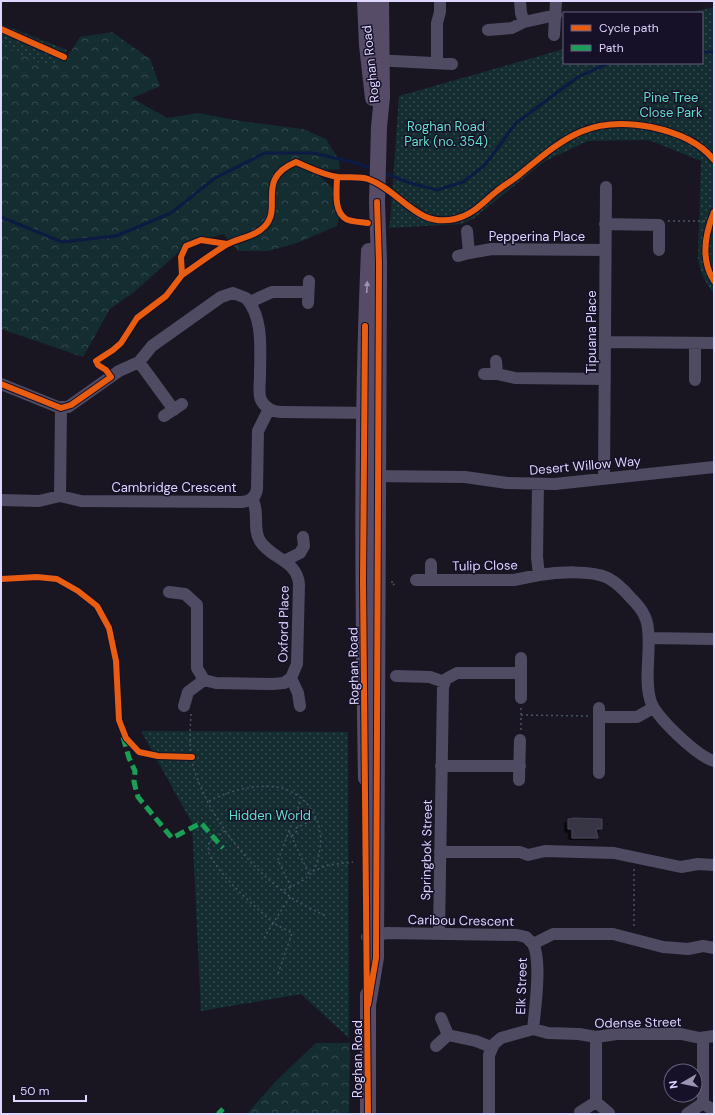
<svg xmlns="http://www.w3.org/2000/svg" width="715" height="1115" viewBox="0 0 715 1115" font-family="'DM Sans',sans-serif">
<defs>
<pattern id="grass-dots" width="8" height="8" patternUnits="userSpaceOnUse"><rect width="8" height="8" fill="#142d30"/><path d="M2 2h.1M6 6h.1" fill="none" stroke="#364b4f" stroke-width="1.8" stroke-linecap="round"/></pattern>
<pattern id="forest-crowns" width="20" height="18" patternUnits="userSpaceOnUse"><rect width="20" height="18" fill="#142d30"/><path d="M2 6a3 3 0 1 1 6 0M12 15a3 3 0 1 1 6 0" fill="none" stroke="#364b4f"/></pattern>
<filter id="shadow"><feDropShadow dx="-3.5" dy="3.5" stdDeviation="0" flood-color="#0009"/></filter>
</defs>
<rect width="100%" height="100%" fill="#191622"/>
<path fill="url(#grass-dots)" d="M714 7V294C705 282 700 273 698 258L701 161 649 140 588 141 545 161 473 219 462 224 388 228 390 223 399 96 564 49V63H702V13H689Z
M1 24 67 50 49 90 1 62Z
M141 731 348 732 349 1038 301 994 201 1011 192 823Z"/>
<path fill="url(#forest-crowns)" d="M112 32 150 59 160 86 132 98 167 118 198 113 240 121 303 129 326 139 339 160 340 169 314 171 338 193 342 206 337 226 297 243 268 251H238L224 234 188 244 134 292 110 309 83 357 1 329V45L42 64 59 63 72 50 80 37Z
M316 1043H350L349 1114H247L276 1081Z"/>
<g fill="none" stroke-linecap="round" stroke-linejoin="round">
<path stroke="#0c1b43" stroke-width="3" d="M702 52H714
M384 173 410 183 437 190 463 182 485 165 516 123 578 77 609 63
M1 217 62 242 116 236 171 213 215 178 265 153H313L353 162 373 169"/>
</g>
<path fill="#383444" stroke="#464156" filter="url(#shadow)" d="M574 818 602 819V829H596L598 838H572V829H568V819Z"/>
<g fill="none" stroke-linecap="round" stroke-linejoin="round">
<path stroke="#495463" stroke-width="1.5" stroke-dasharray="2 3" stroke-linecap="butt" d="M3 30 5 26
M668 221H710
M391 582H393V585L397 582
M191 714C190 731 189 750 193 766 209 818 246 864 289 896 300 904 314 910 326 916
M521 715 588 716
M521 730V708
M209 801C229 791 254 784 277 787 309 793 326 824 319 854 318 859 316 867 313 871 305 881 293 886 282 891
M225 831 209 842 208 851C221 879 250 901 273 923L290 897
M289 831 309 874
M292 836 297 831 296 828 317 818
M634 869V929
M313 871 328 865 353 862
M291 887 278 860 301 800
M264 938 273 923 292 933 278 974"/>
<path stroke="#4e4b63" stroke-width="12" d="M520 1 521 13 524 22
M488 30 512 28 524 22 556 15
M554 35 556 1
M374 60 452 64
M437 63V23L440 12V1
M605 224 659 225V250
M469 253 492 249 605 250
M458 256 469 253 467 231
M250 302 272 292H308
M308 303 309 281
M605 342 714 343
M139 362 174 410
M484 374H497L496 361
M497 374 515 378 605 379
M695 380V343
M1 384 58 407H68L119 371 139 362 152 346 221 297 233 293 246 298C264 318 260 350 260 376 260 384 258 393 261 400 265 408 273 412 282 412L373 413
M164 416 182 404
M371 476 465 477 507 483 555 484 714 467
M604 478 606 187
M538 484 537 557 539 575C557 572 592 570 608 578 617 583 625 591 631 598 640 607 647 616 648 629 651 652 644 677 650 699 654 716 697 756 714 761
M60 496 61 408
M1 500 39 501 60 496 81 501 242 502C251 501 256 497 257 489L258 431 269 409
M284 561 300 553 304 546 303 537
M416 580H431V564
M431 580H514L539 575
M169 592 185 594 197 605V668L204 680 216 683 273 684 284 683 291 678 297 664 299 584C297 560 271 559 260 541 252 528 260 512 252 499
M649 638 714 639
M396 676 430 677 444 682
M291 678 298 693 300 706
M521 698V658
M184 706 188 692 204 680
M600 717H637L653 708
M441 766H520
M599 773V708
M519 780 520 740
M440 852H520L528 855 545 851 614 853 681 867 698 864 714 865
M439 933 443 687 446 679 457 673H521
M367 937 387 933 517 935 526 937 533 944 553 934H613L663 947 688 949 703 946 714 948
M533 1029C535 1010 542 960 533 944
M448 1035 476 1041 491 1047
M436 1046 448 1035 441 1018
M596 1102V1037
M703 1103V1038
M580 1112 596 1102 609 1113
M489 1114V1055L494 1044 501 1038 533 1029 548 1033 579 1034 596 1037 617 1034H681L700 1038 714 1036
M687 1114 703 1103 714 1111"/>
<path stroke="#574c68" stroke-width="16" d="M365 1 367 45 373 98
M366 778C363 602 361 427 369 251
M368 995V1114
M368 1005 376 958 379 263 377 202 379 127 382 97 381 1"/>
<path stroke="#1a9f57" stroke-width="5" stroke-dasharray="10 5" stroke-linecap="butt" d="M123 737 129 758 135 771 134 782 138 797 172 838 201 823 223 848
M218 1114 223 1109"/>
<g stroke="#161028" stroke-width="8">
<path id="cycleway" d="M1 29 64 57
M337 177C337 190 333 211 346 219 351 222 362 222 368 223
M714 212C705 234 700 259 714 281
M182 275C197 265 211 254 226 245 238 238 255 237 265 226 283 207 255 179 296 162 310 168 323 175 338 177 348 178 359 176 368 179 401 191 416 228 455 219 473 215 483 202 497 191 504 185 512 181 519 175 564 138 589 115 651 127 675 132 699 141 714 160
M365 326 363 581 368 1114
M1 384 61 408 71 405 111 377 106 370 98 365 96 361 113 350 121 343 137 318 166 296 182 275 181 257 186 246 201 240 227 244
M1 579 37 577 57 579 78 591 97 606 109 628 116 661 119 720 126 738 139 752 158 756 192 757
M368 1005 376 958 379 263 377 202"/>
</g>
<use href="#cycleway" stroke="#e95d12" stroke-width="6"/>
</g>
<defs><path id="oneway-solid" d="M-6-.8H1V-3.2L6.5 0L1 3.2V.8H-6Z"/></defs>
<use fill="#9b92b4" href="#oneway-solid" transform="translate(367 287) rotate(-87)"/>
<g text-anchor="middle" stroke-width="3" stroke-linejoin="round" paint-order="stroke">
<g font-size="13" fill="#dfd7ff" stroke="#161028">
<text transform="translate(370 64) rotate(-96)" y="5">Roghan Road</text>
<text x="537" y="241">Pepperina Place</text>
<text transform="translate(591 332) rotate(-90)" y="5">Tipuana Place</text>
<text transform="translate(585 465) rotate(-5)" y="5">Desert Willow Way</text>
<text x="174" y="492">Cambridge Crescent</text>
<text transform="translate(485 565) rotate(-1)" y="5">Tulip Close</text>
<text transform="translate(283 624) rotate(-89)" y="5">Oxford Place</text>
<text transform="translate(353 666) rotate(-91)" y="5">Roghan Road</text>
<text transform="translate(426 850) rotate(-89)" y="5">Springbok Street</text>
<text transform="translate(461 920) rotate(1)" y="5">Caribou Crescent</text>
<text transform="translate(521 986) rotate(-88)" y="5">Elk Street</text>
<text transform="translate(638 1022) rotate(-1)" y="5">Odense Street</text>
<text transform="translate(357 1059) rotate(-90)" y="5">Roghan Road</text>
</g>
<g font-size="13" fill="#63dfca" stroke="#161028">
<text x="671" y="102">Pine Tree<tspan x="671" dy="15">Close Park</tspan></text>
<text x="446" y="131">Roghan Road<tspan x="446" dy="15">Park (no. 354)</tspan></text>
<text x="270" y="820">Hidden World</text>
</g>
</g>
<rect width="715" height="1115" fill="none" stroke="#dfd7ff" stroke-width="4"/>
<rect x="563" y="12" width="140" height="52" fill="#161028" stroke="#66607e"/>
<rect x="571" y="25" width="20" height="6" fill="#e95d12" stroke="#66607e"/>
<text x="599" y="32" font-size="12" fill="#dfd7ff">Cycle path</text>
<rect x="571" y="45" width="20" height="6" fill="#1a9f57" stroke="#66607e"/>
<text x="599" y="52" font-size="12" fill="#dfd7ff">Path</text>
<g transform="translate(683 1083) rotate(261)"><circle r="19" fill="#161028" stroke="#66607e"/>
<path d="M0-3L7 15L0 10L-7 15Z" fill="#9a93b2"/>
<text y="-6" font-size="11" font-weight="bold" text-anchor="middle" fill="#dfd7ff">N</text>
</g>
<path d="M14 1095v6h72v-6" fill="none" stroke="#dfd7ff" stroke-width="2"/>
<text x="20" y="1095" font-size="12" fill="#dfd7ff" stroke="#161028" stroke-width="3" paint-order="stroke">50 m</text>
</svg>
